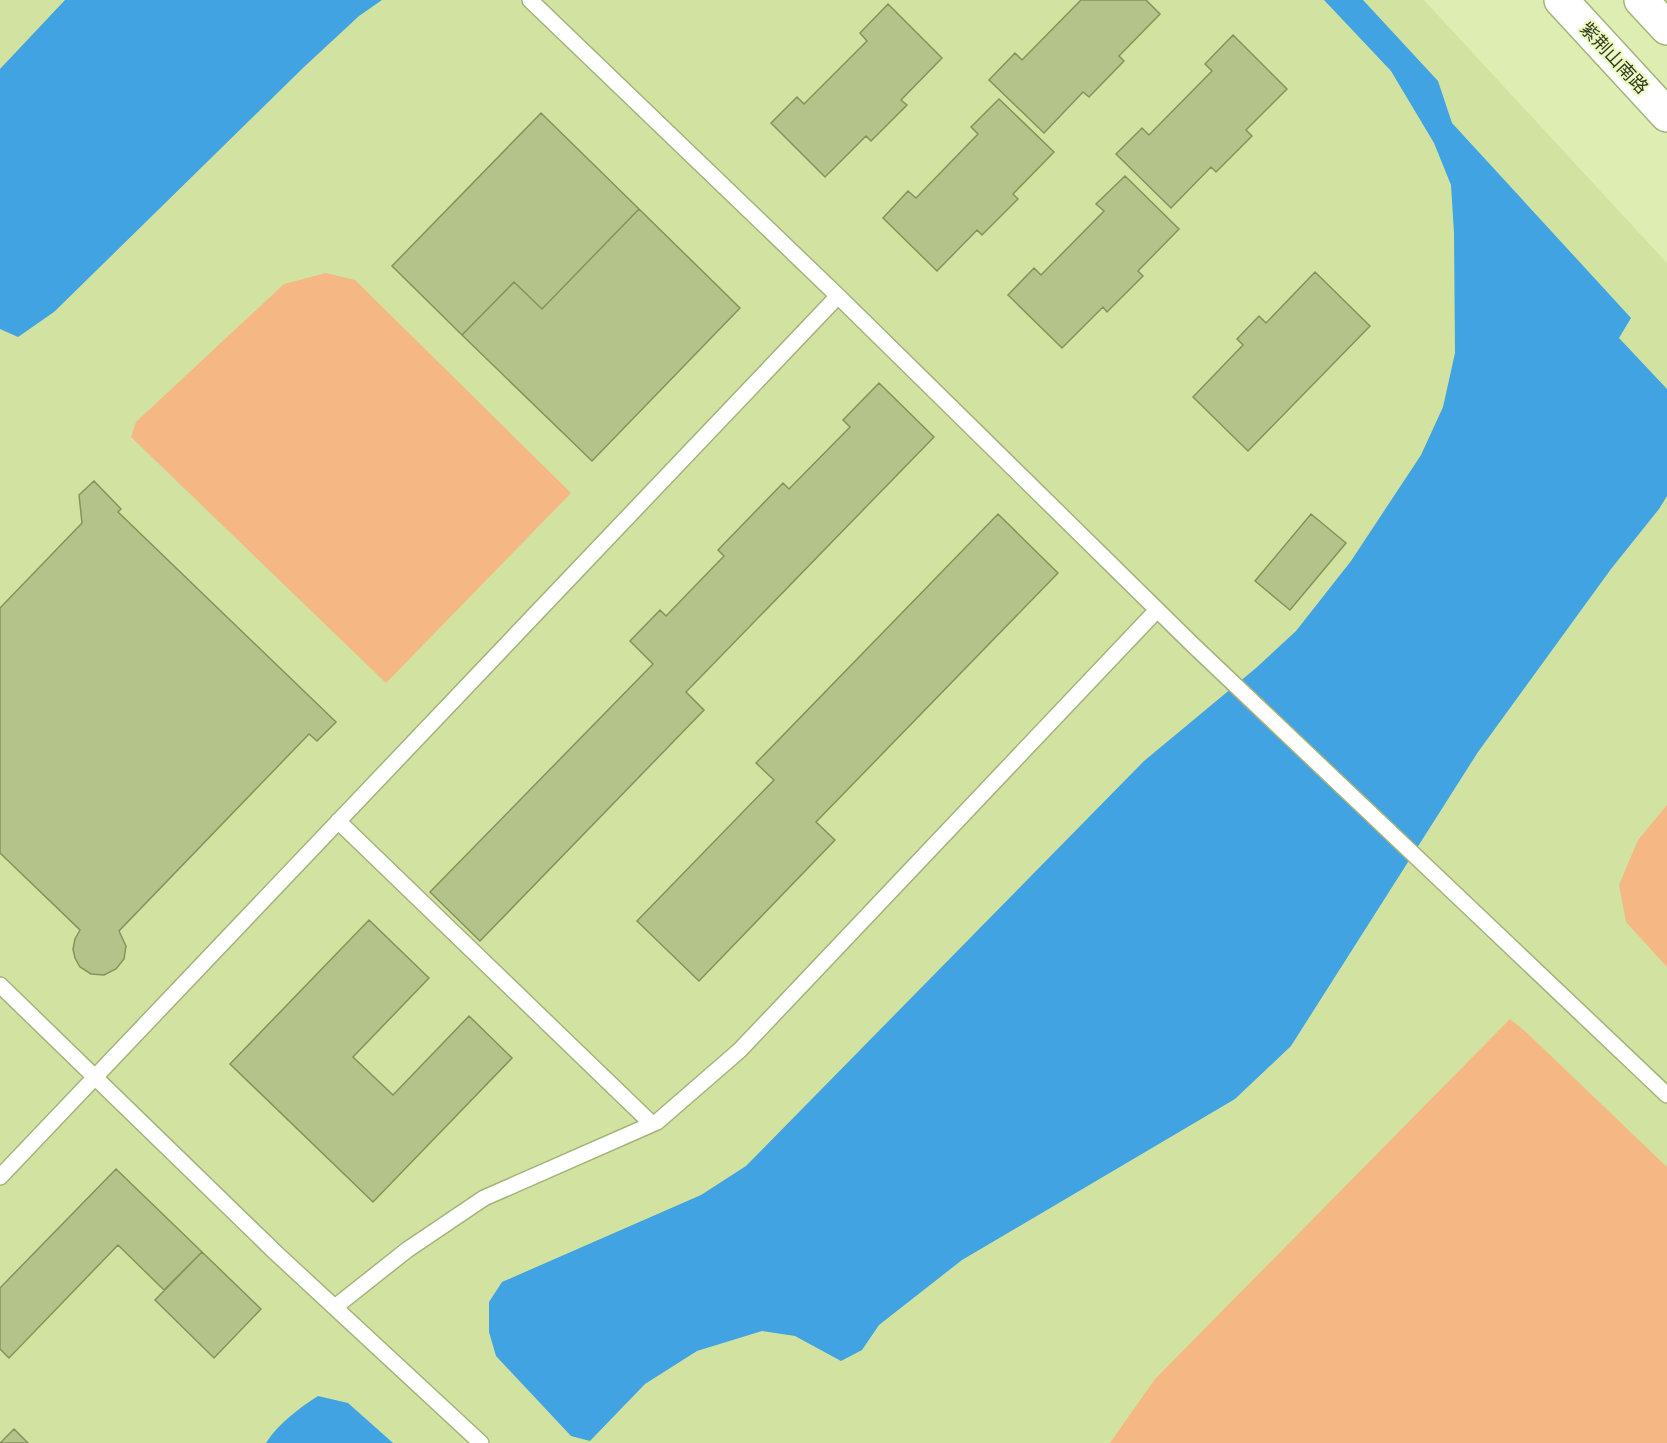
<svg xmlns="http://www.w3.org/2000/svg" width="1667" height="1443" viewBox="0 0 1667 1443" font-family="'Fira Sans','Noto Sans SC',sans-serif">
<rect width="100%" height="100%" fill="#deeeb3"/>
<path fill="#d2e3a1" d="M0 0H1424L1667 263V1443H0Z"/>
<path fill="#f5b784" d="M326 273 355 280 571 493 386 683 131 437 136 422 284 284Z
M1667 805V967L1626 922 1619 885 1638 840Z
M1510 1019 1526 1032 1667 1167V1443H1110L1155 1379Z"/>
<path fill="#41a3e1" d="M65 0H382L359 16 304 67 54 312 18 337 0 329V69Z
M1324 0H1363L1438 81 1452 123 1631 318 1619 338 1667 389V496L1659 509 1611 569 1478 752 1291 1046 1235 1099 962 1260 879 1325 862 1350 841 1361 795 1336 762 1331 697 1351 645 1384 590 1441 571 1436 496 1356 489 1332V1302L502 1282 701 1195 746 1166 1144 761 1256 668 1296 631 1351 561 1421 455 1443 407 1455 353 1454 233 1451 185 1434 143 1391 71Z
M318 1396 348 1403 393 1443H266C278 1424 299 1408 318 1396Z"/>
<path fill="#b4c38a" stroke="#85925c" stroke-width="1.5" d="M1081 0H1146L1160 14 1119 56 1124 61 1089 97 1083 92 1044 133 989 80 1015 53 1022 60Z
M888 4 942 58 901 100 907 105 871 141 866 136 825 177 771 123 797 97 804 104 867 41 860 33Z
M1233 35 1287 89 1246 130 1252 136 1216 172 1211 167 1171 208 1116 154 1142 128 1149 135 1212 71 1205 64Z
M999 99 1054 152 1013 194 1018 199 982 235 977 230 937 271 883 218 908 191 916 198 978 134 971 127Z
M541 113 639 209 542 309 514 282 462 335 392 266Z
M1125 176 1179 229 1138 271 1143 276 1107 312 1103 307 1062 348 1008 295 1034 268 1041 275 1104 211 1096 204Z
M639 209 740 308 592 461 462 335 514 282 542 309Z
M1315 272 1370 326 1248 451 1193 397 1243 345 1237 339 1259 316 1266 323Z
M879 383 934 437 686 692 704 710 480 941 430 892 653 664 630 641 660 610 666 616 724 556 718 550 783 483 789 489 850 427 843 420Z
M94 481 121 509 118 512 336 722 317 741 309 734 119 931 126 946 124 959 116 969 104 975 91 974 80 967 75 958 73 949 75 939 80 930 0 853V608L82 523 79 495Z
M998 514 1058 573 816 822 835 840 699 981 637 921 774 780 756 763Z
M1311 514 1346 543 1290 610 1255 581Z
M369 920 429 978 353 1057 393 1095 469 1016 512 1058 373 1202 230 1064Z
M116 1169 202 1252 164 1290 118 1245 9 1358 0 1349V1288Z
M202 1252 261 1309 214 1358 155 1300Z
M14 1429 28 1443H0Z"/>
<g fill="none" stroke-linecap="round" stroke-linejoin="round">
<g stroke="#a4b37b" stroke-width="18">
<path id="service" d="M530 0 838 296 1193 645 1667 1095
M338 821 652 1124
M0 985 276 1253 481 1443
M0 1177 838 296
M335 1307 407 1250 484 1198 657 1122 740 1050 1157 610"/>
</g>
<g stroke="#a4b37b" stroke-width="36">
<path id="secondary" d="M1561 0 1667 115
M1641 0 1667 28"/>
</g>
<use href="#service" stroke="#fff" stroke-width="15"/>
<use href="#secondary" stroke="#fff" stroke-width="33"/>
</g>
<g text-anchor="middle" stroke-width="4.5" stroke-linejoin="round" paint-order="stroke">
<g font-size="18" fill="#323821" stroke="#ebfbc0">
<text transform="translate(1614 58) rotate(47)" y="6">紫荆山南路</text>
</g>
</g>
</svg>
